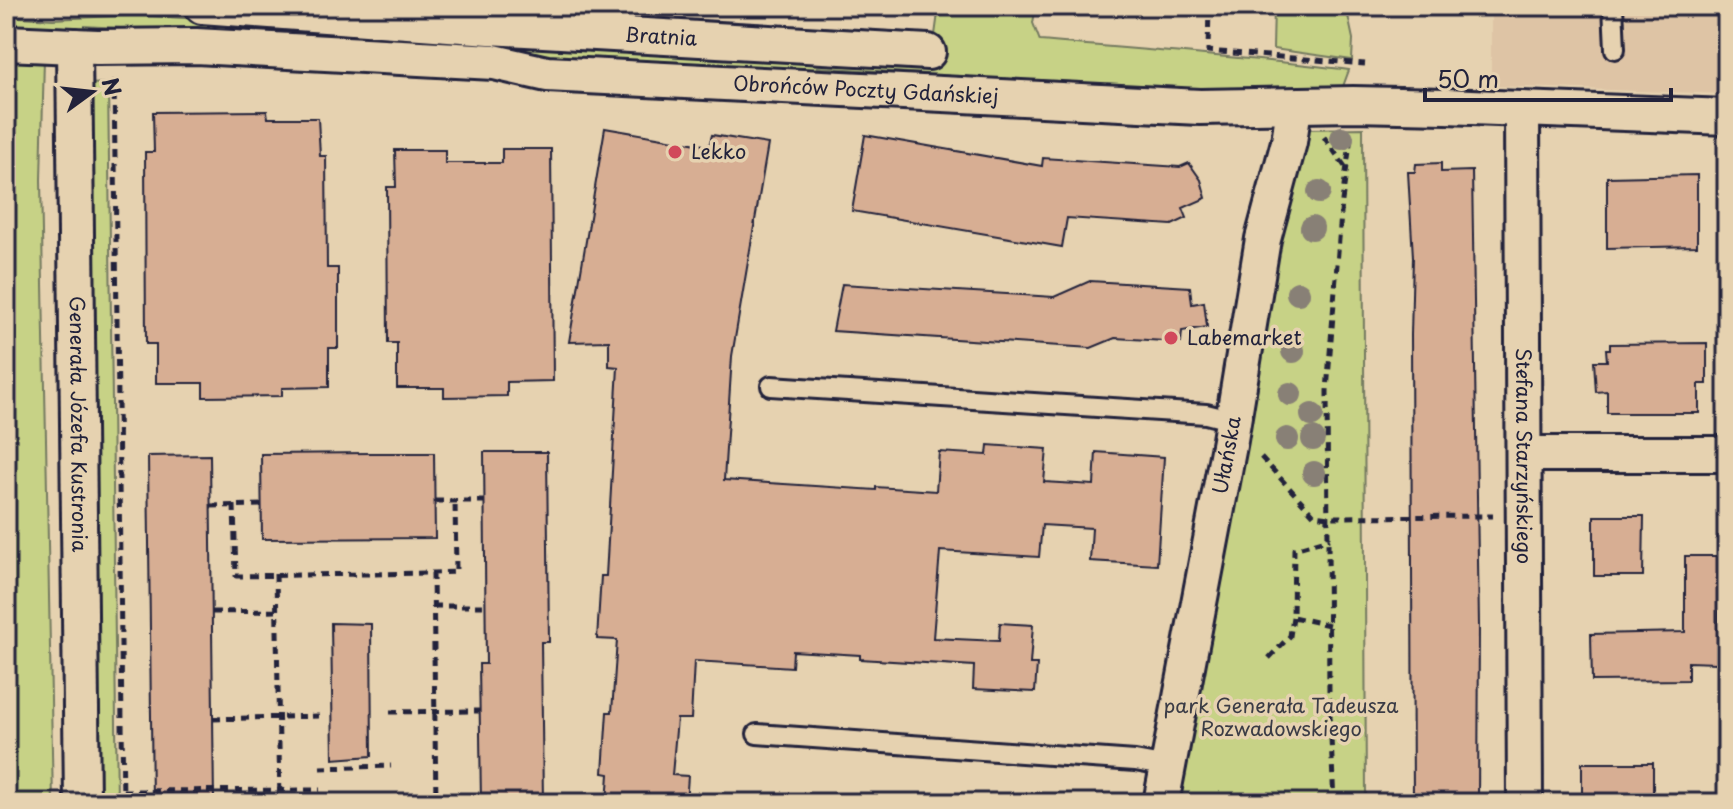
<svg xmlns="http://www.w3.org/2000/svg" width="1733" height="809" viewBox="0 0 1733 809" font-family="'Playpen Sans',sans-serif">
<rect width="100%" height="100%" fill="#e6d2b0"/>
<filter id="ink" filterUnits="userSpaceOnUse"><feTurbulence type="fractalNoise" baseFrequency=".0125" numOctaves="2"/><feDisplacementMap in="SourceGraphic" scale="16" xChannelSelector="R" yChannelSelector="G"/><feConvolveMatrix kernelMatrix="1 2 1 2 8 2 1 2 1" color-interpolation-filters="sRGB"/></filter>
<g filter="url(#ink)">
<path fill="#dec4a5" d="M1491 6H1727V94L1491 86Z"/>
<path fill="#c7d286" stroke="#747a60" stroke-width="2" d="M939 6H1036L1033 23 1040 41C1143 50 1247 57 1349 70L1342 89 1165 90 817 67 814 73 576 62 511 49 84 26V41L6 36V16L53 19 136 15 931 64Z
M1274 6H1346L1353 39 1352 60 1273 49Z
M6 57 44 58 41 180 53 803H6Z
M108 83 117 803H98L89 84Z
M1363 128 1366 803H1177L1233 505 1258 386 1278 245 1305 137 1309 129Z"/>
<path fill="#d7ae93" stroke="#22223b" stroke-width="2" d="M267 111 268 118H318L320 156H326L327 268H338V348H329V387L282 388V396L203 397V383H156V344H146L145 152H154L153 112Z
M605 128 709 146 712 135 768 144 732 356 724 480 876 490V487L936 491 939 452 987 455 988 445 1047 449 1044 482 1094 485 1096 452 1164 457 1157 565 1090 561 1092 528 1042 525 1039 557 940 551 933 638 999 641 1000 623 1033 625 1030 664H1037L1035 692 973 689 974 666 860 659V655L793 651 792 667 694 661 691 719H677L672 775 688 776 686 803H607L609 774 603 773 605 742 607 712H612L617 640 597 639 601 576H606L618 367 609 366V341L569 342Z
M865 135 1042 166 1043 158 1180 167 1189 163 1201 180 1206 198 1183 208 1187 218 1172 225 1067 218 1062 247 852 211Z
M502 149H551L553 381 507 382V396L444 397V388H397V343H388L387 187H396L395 150H445V163H502Z
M1441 163V172L1472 171 1479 625 1478 803H1413L1411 335 1413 257 1408 172H1415L1416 164Z
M1697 175V246L1607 248V177Z
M1090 281 1190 287 1192 304 1204 302 1207 327 1182 331 1181 342 1115 338 1091 348 833 331 842 284 1054 297Z
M1707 343V384H1699V413H1607V391L1596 392 1594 361H1607L1606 349H1610V344Z
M484 452H547L549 642H541L543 803H481L479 664H486Z
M372 453H434L435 538 262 539 261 454Z
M210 455 214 803H152L148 456Z
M1594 516H1644L1643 576H1594Z
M1685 556H1721L1717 663 1688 662V680L1592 681 1591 634 1685 632Z
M331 623 371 624 372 756 333 759Z
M1582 763H1653V803H1582Z"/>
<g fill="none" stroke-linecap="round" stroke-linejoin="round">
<g stroke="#22223b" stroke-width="24">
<path id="service" d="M1613 6 1615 49
M771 386 1206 414 1234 421
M757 734 1135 761 1168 767"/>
</g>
<g stroke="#22223b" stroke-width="40">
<g id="minor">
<path id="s1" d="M202 6 490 27 928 52"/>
<path id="s2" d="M6 43 97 47 196 46 494 62 547 74 1200 107 1353 104 1446 106 1727 117"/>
<path id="s3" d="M74 46 82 803"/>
<path id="s4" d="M1522 110 1525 803"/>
<path d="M1525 454H1727"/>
<path id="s5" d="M1161 803 1230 440 1263 239 1289 142 1294 107"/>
</g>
</g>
<path stroke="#22223b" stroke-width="5" stroke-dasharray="8 6" stroke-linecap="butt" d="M1209 6 1208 51 1365 64
M114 80 123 803
M1324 137 1346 168
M1261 457 1314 515 1329 517 1493 516
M435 501H485
M234 505 236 576 433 573 456 572 455 500
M211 506 262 505
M433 573 436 803
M276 574 280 803
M433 606H486
M212 612 277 611
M1329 625 1293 617 1294 549 1330 539
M1269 658 1290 636 1293 617
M390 712 479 711
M213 719 319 716
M320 768 391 766
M123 791 320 790
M1334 803 1329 694 1327 391 1342 201 1351 137"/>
<use href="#service" stroke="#e6d2b0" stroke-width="18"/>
<use href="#minor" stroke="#e6d2b0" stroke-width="34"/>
</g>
<g fill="#888076">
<circle cx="1342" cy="138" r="12"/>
<circle cx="1319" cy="192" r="12"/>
<circle cx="1312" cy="228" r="12"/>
<circle cx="1298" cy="293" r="12"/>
<circle cx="1293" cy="351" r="12"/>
<circle cx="1290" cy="394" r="12"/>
<circle cx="1312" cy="415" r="12"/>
<circle cx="1287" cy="439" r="12"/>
<circle cx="1313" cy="439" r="12"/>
<circle cx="1314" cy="473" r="12"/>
</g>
</g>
<g fill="#d1495b" stroke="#e6d2b0" stroke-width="3">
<circle cx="675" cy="152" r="8"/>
<circle cx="1171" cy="338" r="8"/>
</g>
<g text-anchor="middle" stroke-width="7" stroke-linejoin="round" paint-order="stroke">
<g font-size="20" fill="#22223b" stroke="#e6d2b0">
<text dy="7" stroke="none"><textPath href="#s1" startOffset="460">Bratnia</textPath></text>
<text dy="7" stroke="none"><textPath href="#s2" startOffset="862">Obrońców Poczty Gdańskiej</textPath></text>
<text dy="7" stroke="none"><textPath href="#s3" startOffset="378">Generała Józefa Kustronia</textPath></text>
<text dy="7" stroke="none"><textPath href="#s5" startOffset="354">Ułańska</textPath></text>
<text dy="7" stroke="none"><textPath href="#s4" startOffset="346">Stefana Starzyńskiego</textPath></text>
</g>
<g font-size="20" fill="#22223b" stroke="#e6d2b0" text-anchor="start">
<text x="691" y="159">Lekko</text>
<text x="1187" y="345">Labemarket</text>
</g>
<g font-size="20" fill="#3b3c46" stroke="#e6d2b0">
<text x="1281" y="713">park Generała Tadeusza<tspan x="1281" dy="23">Rozwadowskiego</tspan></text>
</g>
</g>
<rect width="1733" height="809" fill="none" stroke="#e6d2b0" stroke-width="32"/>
<rect x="16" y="16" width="1701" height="777" fill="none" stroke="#22223b" stroke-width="3" filter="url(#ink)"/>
<g transform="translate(92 92) rotate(75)" stroke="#e6d2b0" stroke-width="6" paint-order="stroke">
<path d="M0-6L14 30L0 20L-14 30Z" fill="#22223b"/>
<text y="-12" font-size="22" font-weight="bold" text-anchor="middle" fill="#22223b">N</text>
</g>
<path d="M1425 88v12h246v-12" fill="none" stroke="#22223b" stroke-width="4"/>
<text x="1437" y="88" font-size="24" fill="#22223b" stroke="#e6d2b0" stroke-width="6" paint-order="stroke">50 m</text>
</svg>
